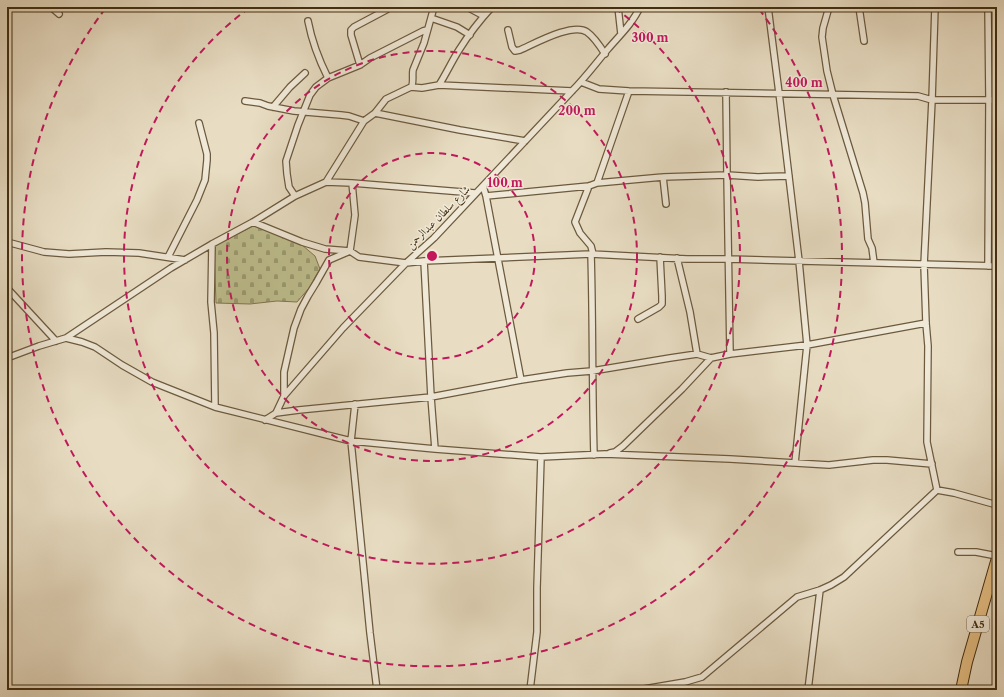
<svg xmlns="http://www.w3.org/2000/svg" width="1004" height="697" viewBox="0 0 1004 697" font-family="'Libre Caslon Text',Amiri,serif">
<defs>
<pattern id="cemetery-stones" width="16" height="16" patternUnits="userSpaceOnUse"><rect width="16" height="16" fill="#bebe8e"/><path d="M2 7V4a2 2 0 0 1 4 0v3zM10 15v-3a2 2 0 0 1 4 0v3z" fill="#9c9b73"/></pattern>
</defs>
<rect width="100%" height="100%" fill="#e8ddc3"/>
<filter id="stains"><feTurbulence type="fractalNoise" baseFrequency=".005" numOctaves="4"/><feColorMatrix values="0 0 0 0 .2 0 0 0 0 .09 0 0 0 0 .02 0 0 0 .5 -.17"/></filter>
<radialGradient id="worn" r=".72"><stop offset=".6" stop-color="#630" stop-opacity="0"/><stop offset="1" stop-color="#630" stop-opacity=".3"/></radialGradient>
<path fill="url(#cemetery-stones)" stroke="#807650" d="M255 225 302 245 315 256 320 269 309 288 297 302 277 301 250 304 216 303 214 246Z"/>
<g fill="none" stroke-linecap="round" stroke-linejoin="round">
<g stroke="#6c5a3e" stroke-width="8">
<path id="street" d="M51 7 59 14
M467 7 484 16
M618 7 621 34
M768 7 779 93 799 261 807 345 795 463
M829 7 823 28 822 37 827 71 833 95 863 193 865 203 868 239 872 248 874 263
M859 7 864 41
M935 7 932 100 924 265 926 323 928 346 927 442 937 490 954 493 997 505
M988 7 989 100 988 266
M431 18 457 27 470 35
M308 21C312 42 318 58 328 78
M508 30 512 47 515 51 520 50C534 44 573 22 587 32 594 37 600 46 605 54
M360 65 351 35V30L354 27 386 10 390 7
M581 82 599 89 629 91 918 96 932 100H997
M439 85C446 74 452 61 459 50 469 34 480 20 492 7
M411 87C414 84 412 75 413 70L424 43 434 7
M726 92 727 175 730 354
M245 101 260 103 268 106 294 111 341 115 349 116 364 121
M273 107 290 87 305 73
M375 113 460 130 525 141
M663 177 666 204
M326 182 364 121 375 113 386 99 411 87 422 88 439 85 572 91
M597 183 629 91
M483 186 486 196 521 380
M589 186 575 222 580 233 591 246 593 254
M295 196 289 187 287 174 286 161 298 125 310 95 316 87 328 78 360 65 370 58 423 31 427 30
M486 196 589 186 597 183 663 177 727 175 758 177 789 176
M253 222 302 242 325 249 350 251 359 257 406 263 424 261 591 254 687 259H728L997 266
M7 242 44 252 69 254 106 252 139 253 185 260
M212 244 211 302 214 333 215 407
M591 254C593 321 592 388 594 455
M168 257 197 200 205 180 207 160V154L199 123
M677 258 690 312 697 354
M424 261 431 397 435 449
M7 288 56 341
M638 319 659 307 662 304V296L660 257
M66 338 171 268 212 244 253 222 295 196 326 182 352 183 475 193
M7 358 39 346 66 338 82 342 95 347 122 365 152 382 215 407 351 441 435 449 541 457 605 454 730 459 829 465 873 460H887L932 464
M284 396V372L294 328 301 309 308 296 316 283 329 260 350 251 355 215 352 183
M355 404 351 441 370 633 377 690
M276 413 299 410 431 397 521 380 567 373 592 371 670 358 697 354 711 358 730 354 807 345 926 323
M265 420 276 413 284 396 343 328 406 263 434 238 572 91C585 78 596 63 608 49 619 36 633 23 640 7
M610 453 615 452 623 446 682 389 711 358
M958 552H976L997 556
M530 690 537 632V588L541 457
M638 690 685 682 702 677 797 597 820 590 831 585 844 577 937 490
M808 690 820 590"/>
</g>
<g stroke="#422e11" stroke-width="12">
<path id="highway" d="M961 690 967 662 997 558"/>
</g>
<use href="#street" stroke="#f0e9d8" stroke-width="5.5"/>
<use href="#highway" stroke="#e4be82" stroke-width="10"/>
</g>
<g fill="none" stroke="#c2185b" stroke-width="2" stroke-dasharray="7 5">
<circle cx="432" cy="256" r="103"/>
<circle cx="432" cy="256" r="205"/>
<path d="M615 8A308 308 0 1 1 249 8"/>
<path d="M759 9A410 410 0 1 1 105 9"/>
</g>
<g text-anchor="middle" stroke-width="3" stroke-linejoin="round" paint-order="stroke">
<rect fill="#f0e9d8" stroke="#76664d" stroke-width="1" x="967" y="616" width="22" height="16" rx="3"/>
<g font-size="10" font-weight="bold" fill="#422e11">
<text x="978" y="628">A5</text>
</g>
<g font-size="11" fill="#422e11" stroke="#f0e9d8">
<text transform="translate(438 217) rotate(-45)" y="4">شارع سلطان عبدالرحمن</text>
</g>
</g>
<circle cx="432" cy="256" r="6" fill="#c2185b" stroke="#f0e9d8" stroke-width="2"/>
<g font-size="12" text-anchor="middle" font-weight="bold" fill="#c2185b" stroke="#f0e9d8" stroke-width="3" stroke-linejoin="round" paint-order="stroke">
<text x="650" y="42">300 m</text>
<text x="804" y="87">400 m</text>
<text x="577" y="115">200 m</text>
<text x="505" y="187">100 m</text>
</g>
<rect width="1004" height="697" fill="none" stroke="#e8ddc3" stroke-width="24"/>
<rect x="8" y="8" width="988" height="681" fill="none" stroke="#422e11" stroke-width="2"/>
<rect x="12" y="12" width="980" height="673" fill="none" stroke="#422e11"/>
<rect width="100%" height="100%" filter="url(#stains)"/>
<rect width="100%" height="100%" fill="url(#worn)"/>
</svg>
